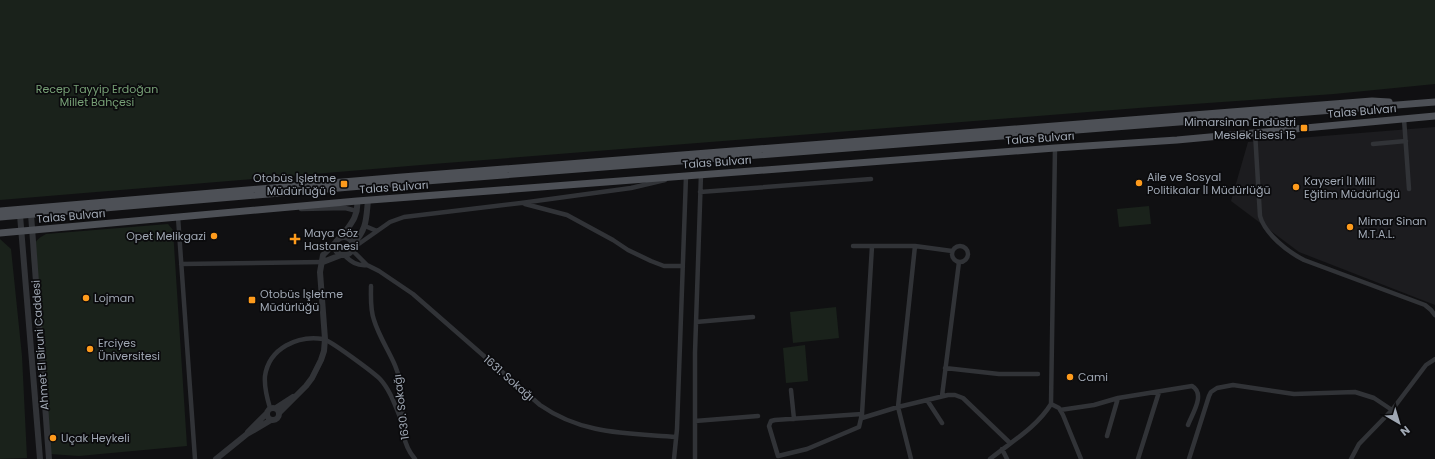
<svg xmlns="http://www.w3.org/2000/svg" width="1435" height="459" viewBox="0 0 1435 459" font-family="Poppins,sans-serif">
<rect width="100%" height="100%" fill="#101012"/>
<path fill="#1c1c1f" d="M1435 127V305L1299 252 1231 201 1248 142Z"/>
<path fill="#1a221b" d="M0 0H1435V84L1334 94 1151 107 433 164 0 200Z
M1149 206 1151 224 1119 227 1117 209Z
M168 224 173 230 187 446 79 456 50 454 47 450 38 358 42 357 31 255C33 244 36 239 46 234Z
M0 239 11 249 22 356 27 458 0 459Z
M836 307 839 338 793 343 790 312Z
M805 345 808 381 786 383 783 348Z"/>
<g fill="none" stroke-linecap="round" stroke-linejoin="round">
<path stroke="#313337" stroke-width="4.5" d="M1404 119 1409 189
M1255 132 1260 216C1265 234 1288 252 1304 260L1425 305 1431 310 1435 315
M1373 144 1406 141
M700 192 871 179
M525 204 567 215 613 240 628 250 651 261 664 266H683
M301 209 345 208 357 211
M178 217 195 459
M365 226 377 231
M853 246H915L952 251
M952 254a8 8 0 1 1 16 0a8 8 0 1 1-16 0Z
M353 248 390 222 404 217 521 203 631 188 665 180
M352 250 367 265 379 271 413 294 540 405C583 435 627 433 676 437
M344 255C351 262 357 266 367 265
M181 264 323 262
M371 286C371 297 370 309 374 320 381 343 397 361 401 385 405 411 396 437 415 459
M696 322 753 317
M945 368 999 374H1038
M791 390 794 419
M942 396 959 262
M927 400 942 423
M1051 404 1059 408 1063 415 1081 459
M270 408C267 398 264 387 265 376 269 348 298 335 323 339 330 340 374 373 380 379 391 391 396 408 402 422
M1060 410 1094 405 1118 398 1192 386C1206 394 1192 414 1188 425
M862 414 775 420 771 421 769 426 778 456 807 449 859 427 862 414 872 246
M862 418 898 407 948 395H955L963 398 1010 443
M695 421 758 416
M1107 436 1118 398
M1002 449 1007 459
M674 459 677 429 686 176
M695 459V353L701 174
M911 459 898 407 915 246
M990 459C1011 442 1037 427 1051 404L1055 148
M1138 459 1159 392
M1189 459 1209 396 1211 392 1217 388 1233 385 1294 394 1355 392 1374 398 1392 410
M1351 459 1359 444 1392 410 1426 365 1435 359"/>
<path stroke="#313337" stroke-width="6" d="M31 214 49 459
M20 215 40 459
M335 246a9 9 0 1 1 18 0a9 9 0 1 1-18 0Z
M341 237C350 225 359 216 357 201
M353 244C367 229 366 220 368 200
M323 262 341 255
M267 414a6 6 0 1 1 12 0a6 6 0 1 1-12 0Z
M276 408 293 397
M279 413 306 386 312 378 321 360 324 351 325 339 320 272 323 255 335 243
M248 432 267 413
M216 459 247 434 271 420"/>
<path stroke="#4d5056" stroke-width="7" d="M0 211C457 171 914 136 1372 101L1389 102
M0 217 362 186 1435 102
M0 233 357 201 1055 148 1177 140 1435 116"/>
</g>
<g fill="#fe9b1c" stroke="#0b0b0d" stroke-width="1.5">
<rect x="1300" y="124" width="8" height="8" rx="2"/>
<circle cx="1139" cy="183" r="4"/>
<rect x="340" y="180" width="8" height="8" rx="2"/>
<circle cx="1296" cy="187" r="4"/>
<circle cx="1350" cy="227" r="4"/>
<circle cx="214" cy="236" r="4"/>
<path d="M293 233h4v4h4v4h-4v4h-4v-4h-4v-4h4z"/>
<circle cx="86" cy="298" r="4"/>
<rect x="248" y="296" width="8" height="8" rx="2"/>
<circle cx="90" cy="349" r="4"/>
<circle cx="1070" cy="377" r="4"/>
<circle cx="53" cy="438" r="4"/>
</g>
<g text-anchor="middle" stroke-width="3.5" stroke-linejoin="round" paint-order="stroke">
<g font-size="11" fill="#77a076" stroke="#0b0b0d">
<text x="97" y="93">Recep Tayyip Erdoğan<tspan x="97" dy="13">Millet Bahçesi</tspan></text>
</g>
<g font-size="11" fill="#a0a8b4" stroke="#0b0b0d">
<text transform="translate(1362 111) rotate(-5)" y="4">Talas Bulvarı</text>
<text transform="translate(1040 138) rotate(-4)" y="4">Talas Bulvarı</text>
<text transform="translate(717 162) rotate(-4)" y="4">Talas Bulvarı</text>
<text transform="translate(394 187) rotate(-4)" y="4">Talas Bulvarı</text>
<text transform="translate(71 216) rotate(-5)" y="4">Talas Bulvarı</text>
<text transform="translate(40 345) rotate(-94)" y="4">Ahmet El Biruni Caddesi</text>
<text transform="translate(509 378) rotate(41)" y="4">1631. Sokağı</text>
<text transform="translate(401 407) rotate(-97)" y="4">1630. Sokağı</text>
</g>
<g font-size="11" fill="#a0a8b4" stroke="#0b0b0d" text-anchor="start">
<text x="1296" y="126" text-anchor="end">Mimarsinan Endüstri<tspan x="1296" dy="13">Meslek Lisesi 15</tspan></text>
<text x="1147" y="181">Aile ve Sosyal<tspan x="1147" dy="13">Politikalar İl Müdürlüğü</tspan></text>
<text x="336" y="182" text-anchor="end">Otobüs İşletme<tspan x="336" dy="13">Müdürlüğü 6</tspan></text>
<text x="1304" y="185">Kayseri İl Milli<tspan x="1304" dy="13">Eğitim Müdürlüğü</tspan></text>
<text x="1358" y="225">Mimar Sinan<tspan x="1358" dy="13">M.T.A.L.</tspan></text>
<text x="304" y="237">Maya Göz<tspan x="304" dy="13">Hastanesi</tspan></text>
<text x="206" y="240" text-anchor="end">Opet Melikgazi</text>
<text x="260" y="298">Otobüs İşletme<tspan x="260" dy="13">Müdürlüğü</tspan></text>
<text x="94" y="302">Lojman</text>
<text x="98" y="347">Erciyes<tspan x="98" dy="13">Üniversitesi</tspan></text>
<text x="1078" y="381">Cami</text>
<text x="61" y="442">Uçak Heykeli</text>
</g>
</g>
<g transform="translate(1399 423) rotate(142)" stroke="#0b0b0d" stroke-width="3" paint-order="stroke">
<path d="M0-3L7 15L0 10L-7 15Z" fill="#a0a8b4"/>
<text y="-6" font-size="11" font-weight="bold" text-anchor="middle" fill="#a0a8b4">N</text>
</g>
</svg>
